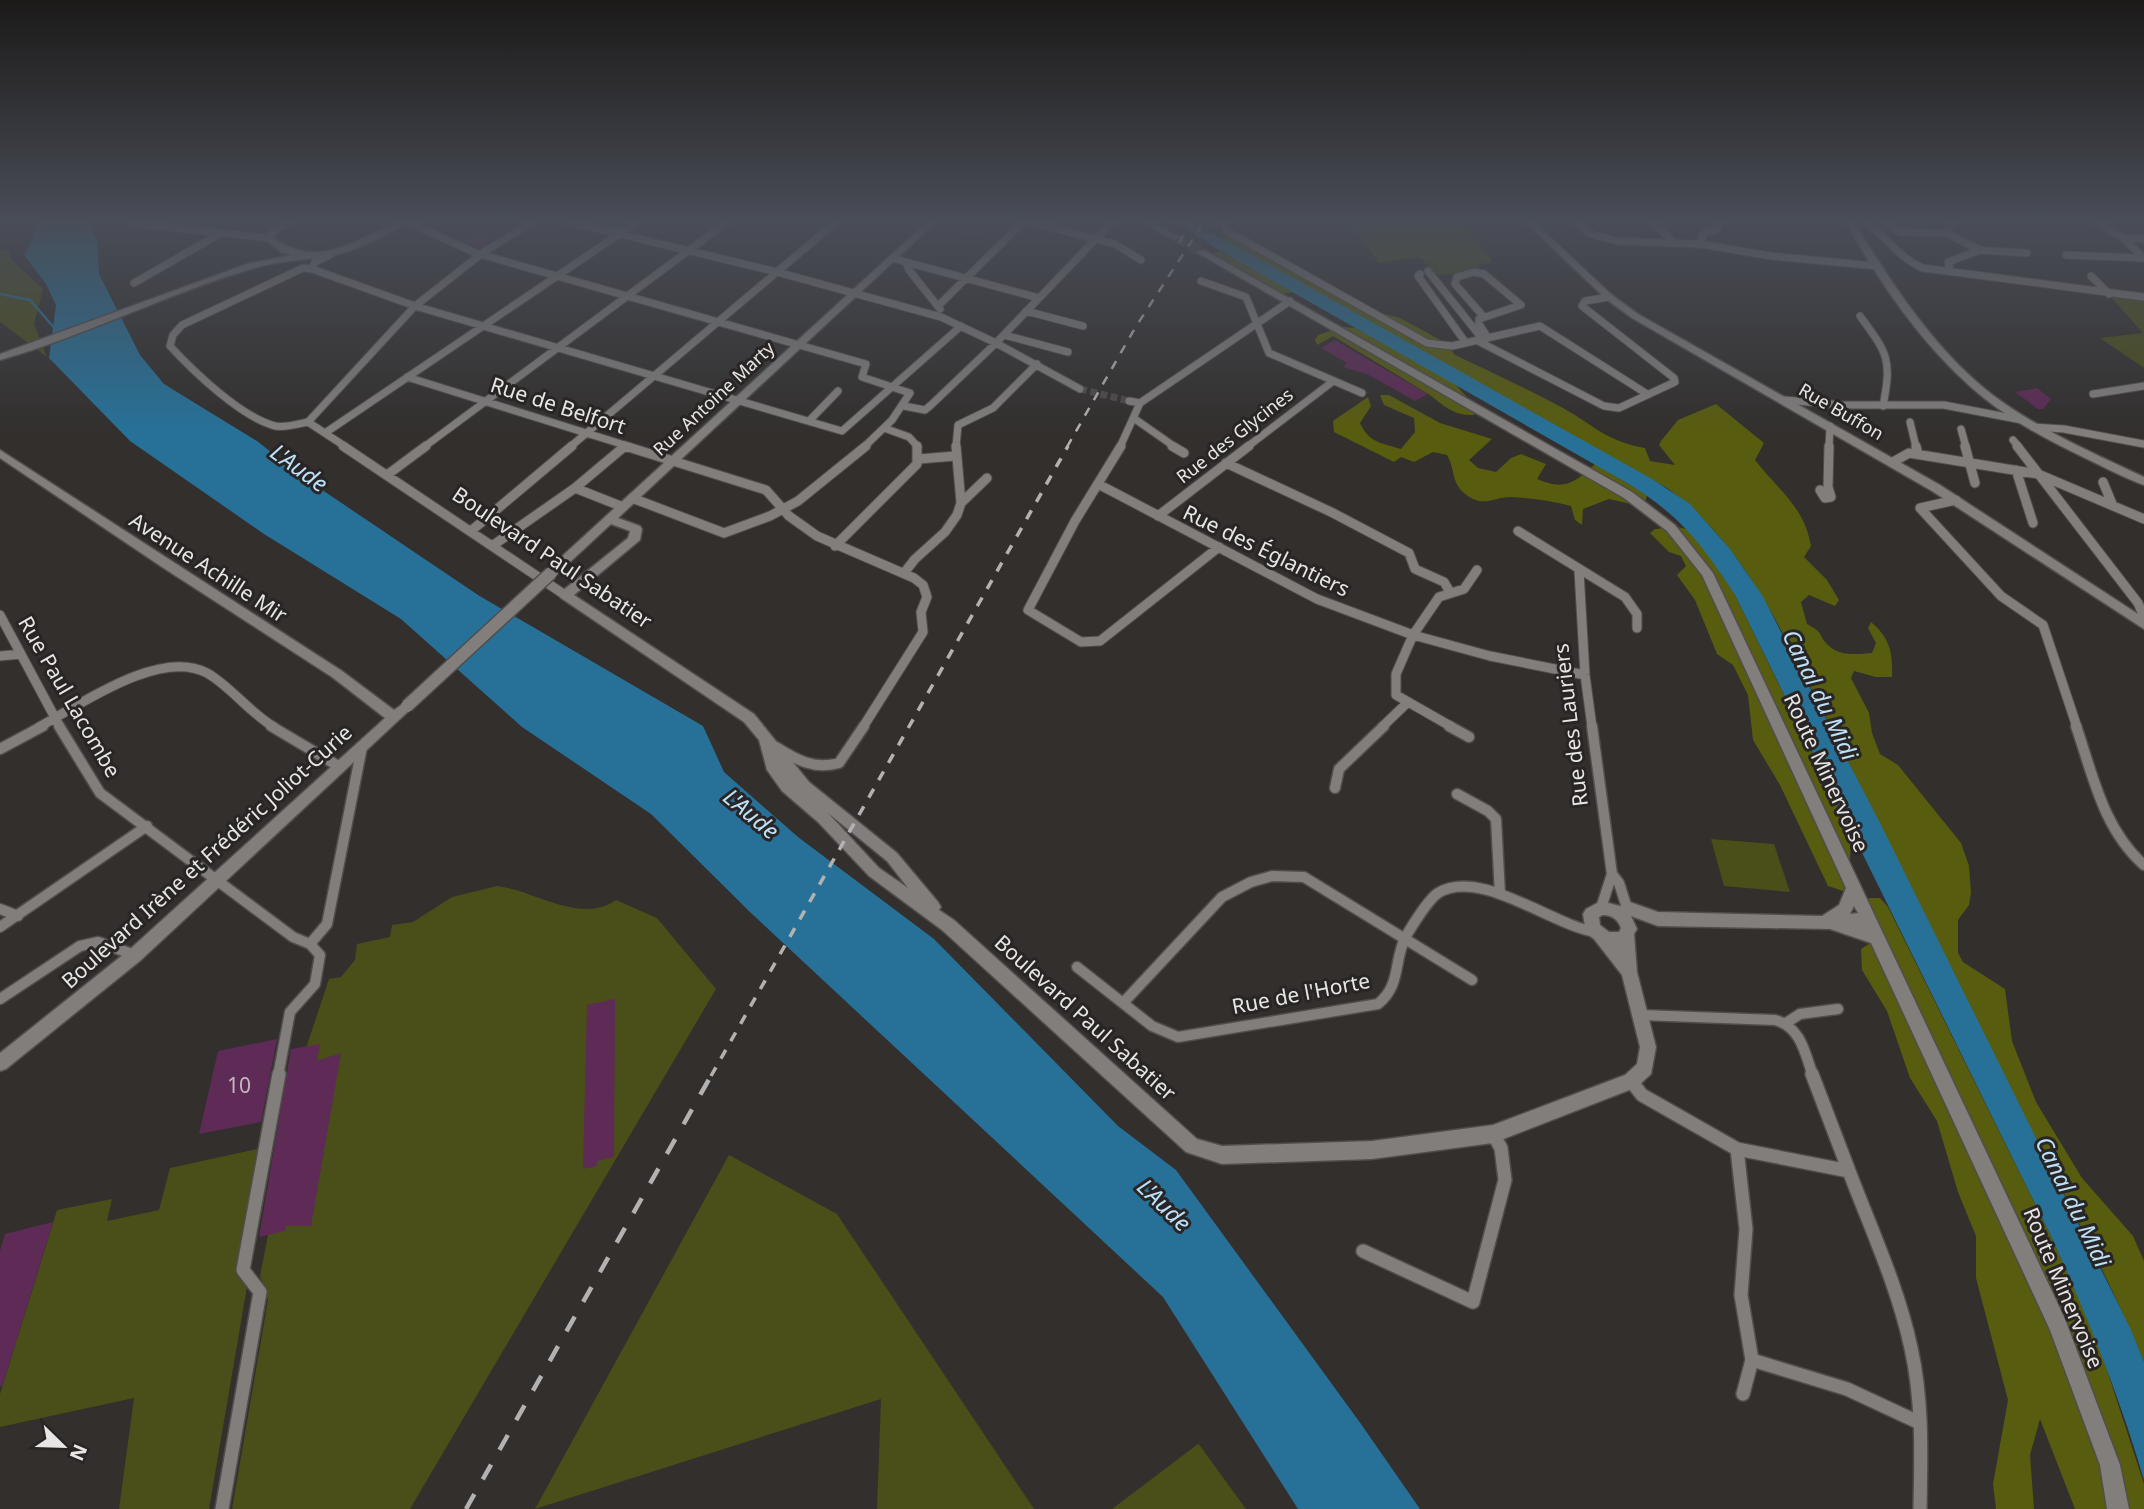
<svg xmlns="http://www.w3.org/2000/svg" width="2144" height="1509" viewBox="0 0 2144 1509" font-family="'Noto Sans',sans-serif">
<rect width="100%" height="100%" fill="#322f2d"/>
<path fill="#4a4e18" d="M1349 222H1451L1470 231 1493 263 1478 264 1481 270 1438 275 1419 257 1379 263Z
M0 250H10L11 259 43 289 34 324 47 357 0 322Z
M2111 297 2144 300V368L2100 338 2143 333Z
M1711 839 1774 844 1790 892 1724 886Z
M497 886C534 890 581 925 616 900L657 918 716 989 410 1509H232L268 1300 260 1276 302 1060 329 979 341 977 355 960 357 944 390 937 392 925 413 922 452 897Z
M271 1146 209 1509H119L134 1398 0 1427V1394L57 1210 112 1199 107 1221 159 1210 170 1168Z
M729 1155 837 1214 1034 1509H877L881 1399 535 1509Z
M1198 1443 1246 1509H1112L1198 1444Z"/>
<path fill="#585c0f" d="M1227 233 1275 260 1286 258 1292 262 1290 266 1377 312 1400 318 1444 342 1455 355C1491 372 1527 389 1563 408 1593 425 1608 442 1645 448L1650 461 1675 465 1659 445 1661 441 1678 420 1716 404 1764 443 1755 460C1779 491 1804 506 1811 546L1804 557 1827 580 1839 600 1835 606 1809 595 1801 602 1807 624C1825 634 1817 633 1827 644 1839 657 1856 654 1872 653L1876 643 1868 628 1871 622C1890 638 1893 653 1892 677H1876L1854 671 1851 678 1869 713 1872 733 1880 754 1898 765 1961 843 1969 866 1971 893 1969 905 1958 920V953L1963 962 2005 989 2012 1041 2036 1102 2082 1178 2133 1236 2144 1261V1362C2093 1241 2028 1128 1970 1010 1924 915 1878 820 1830 726 1786 640 1747 546 1667 488L1222 240Z
M1220 251 1293 292 1282 294 1241 269 1209 255Z
M1343 327 1356 328 1455 384 1474 405V415C1455 416 1443 406 1430 395L1333 336 1317 345 1315 340 1318 335Z
M1380 395H1389L1440 423 1492 439 1469 460 1478 468 1496 472 1511 458 1521 454 1546 464 1537 479C1565 491 1574 483 1595 464L1647 495 1644 507 1609 499 1583 509 1582 525 1575 520 1571 506C1552 501 1531 498 1511 497 1492 497 1483 509 1464 493 1451 482 1455 468 1447 455L1433 452 1414 462 1401 457 1394 462 1334 432 1333 421 1368 397 1371 406 1360 423C1369 443 1382 443 1401 449L1415 432 1414 418 1384 405Z
M1678 527 1690 530 1705 549 1735 595 1851 832 1849 893 1828 886 1780 785 1753 740 1748 695 1733 665 1717 654 1695 600 1677 575 1686 566 1681 556 1669 552 1650 533 1655 529Z
M1869 898H1880L1888 907 2050 1234 2094 1330 2144 1484V1509H2075L2040 1419 2030 1455 2034 1509H1996L1993 1484 2008 1400 1976 1278V1236L1958 1192 1937 1121 1910 1078 1887 1011 1862 970 1861 949 1872 942 1858 911Z"/>
<path fill="#277198" d="M37 222H87L97 239 99 274 140 355 164 384 257 441 300 475 478 595 703 726 724 772 798 837 934 939 1118 1126 1176 1170 1361 1424 1420 1509H1298L1163 1297 751 913 651 814 522 727 401 619 264 534 130 441 49 358 56 305 46 284 24 255 33 239Z
M1168 222H1187L1231 243 1652 479 1690 504 1730 549 1762 595 1881 825 2131 1330 2144 1362V1480C2119 1395 2087 1315 2050 1234L1735 595C1701 543 1681 516 1627 483L1217 249 1185 227Z"/>
<g fill="none" stroke-linecap="round" stroke-linejoin="round">
<path stroke="#277198" stroke-width="2.5" d="M0 294 30 300 57 331"/>
</g>
<path fill="#5d2b55" d="M939 222H971L987 226 979 234 973 232 970 235 936 226Z
M479 233 493 239 479 248 463 241Z
M1335 340 1362 356 1428 394 1415 401 1369 375 1343 367 1347 363 1321 348Z
M2037 388 2051 399 2043 409H2038L2015 392Z
M615 999 614 1157 597 1161V1166L583 1169 587 1005Z
M277 1039 261 1122 199 1134 218 1051Z
M320 1044 317 1061 341 1053 311 1226H286L285 1231 259 1237 291 1049Z
M53 1222 2 1387 0 1386V1251L5 1234Z"/>
<g fill="none" stroke-linecap="round" stroke-linejoin="round">
<path stroke="#4d4a49" stroke-width="7" stroke-dasharray="7 3.5" stroke-linecap="butt" d="M1080 389 1129 401"/>
<path stroke="#4d4a49" stroke-width="10" stroke-dasharray="10 5" stroke-linecap="butt" d="M1177 238 1201 252"/>
<g stroke="#504d4c" stroke-width="9">
<path id="street-far3" d="M407 222 476 253 866 364 862 377 910 393 892 420 864 447
M570 222 777 272 941 317 996 343 1080 389
M1032 222 1115 244 1141 260
M1577 222 1591 234 1618 241 1700 244 1771 256 1877 266
M1652 222 1674 242
M1865 222C1887 236 1898 258 1923 268L2144 297
M1887 222 1900 232 1946 233 1953 222
M2098 222 2123 238 2144 258
M132 223 268 238
M1223 224 1227 231 1427 343 1452 346 1540 326 1647 394
M1946 233 1980 250
M2124 238 2144 239
M1700 244 1703 234 1717 229 1720 222
M331 254 315 262 312 269 415 306 842 431 961 326
M2066 255 2144 258
M892 258 906 262 909 270 940 309
M906 262 1039 298
M1428 271 1480 336
M1951 272 1948 262 1980 250 2027 253
M1420 274 1418 276 1466 343
M2091 276 2109 294
M1201 281 1246 297 1269 353 1362 393
M134 283 221 233
M938 306 1023 222
M1026 311 1083 326
M1483 316 1455 284 1457 277 1474 272 1484 274 1521 305 1479 319V324L1488 338
M1860 316C1888 354 1892 359 1883 406
M1004 335 1068 352
M1478 341 1604 406 1619 408 1675 382 1674 378 1582 306 1585 301 1609 297
M407 377 631 447
M2093 394 2144 386
M1785 400 1842 405H1944L2022 420
M1129 401 1140 403
M904 406 925 410 931 405 996 343 1112 222
M1135 419 1175 447
M809 421 838 391
M308 422C298 424 286 428 275 426 241 417 194 372 170 346L173 335 182 325 303 268 312 269
M308 422 346 447
M308 422 415 306 485 251 533 222
M1910 422 1916 447
M2033 427 2064 429 2144 444
M884 428 909 437 918 447
M1961 429 1966 447
M325 433 637 222
M2013 440 2019 447
M424 447 727 222
M570 447 836 222
M956 447 958 425 993 408 1037 364
M1120 447 1140 403 1290 301
M1247 447 1332 382
M1829 447 1830 426"/>
</g>
<g stroke="#504d4c" stroke-width="11">
<path id="street-far2" d="M343 446 565 595
M625 446 766 490 789 516 817 536 914 578 923 585 927 597 921 612 923 632 863 727
M956 446 961 503
M1121 446 1075 521 1028 610 1081 642 1100 641 1219 547
M1172 446 1184 453
M1916 446 1918 454
M1965 446 1975 483
M2017 446 2138 603 2144 617
M919 459 955 456
M1893 462 1909 453 2038 474 2144 519
M1226 463 1331 512 1409 553 1415 569 1444 582 1450 592
M2016 470 2033 523
M387 475 426 446
M2103 482 2113 506
M1100 485 1317 599 1413 635 1490 656 1585 675
M575 488 623 507
M1820 490 1825 498 1831 497 1828 487 1829 446
M632 498 724 533 770 516 798 501 866 446
M1956 500 1920 508 2001 596 2043 625 2077 727
M1158 516 1249 446
M471 531 572 446
M1518 531 1625 597 1637 614V628
M492 546 575 488 625 446
M835 546 917 464V446
M1579 571 1585 675 1592 727
M904 573 915 559 945 532 957 515 961 503 987 478
M0 615 60 727
M0 656 21 654
M39 727C81 704 160 648 207 673 229 685 250 713 274 727
M1382 727 1408 702
M1452 727 1396 695V674L1413 635 1439 597 1464 589 1477 570"/>
</g>
<g stroke="#504d4c" stroke-width="13">
<path id="street-far1" d="M59 726 100 793 293 937 310 944
M271 726 340 767
M1449 726 1469 737
M1592 726 1612 874 1619 883 1627 908
M2076 726C2093 775 2103 829 2144 865
M776 747C796 760 815 770 839 763L864 726
M0 749 43 726
M1335 788 1339 769 1384 726
M1457 794 1488 811 1496 819 1500 894
M1601 908 1612 874
M0 909 18 916
M0 927 147 826
M1077 967 1152 1026 1178 1037 1378 1004C1402 984 1393 961 1406 936 1412 926 1429 899 1438 893 1480 867 1553 926 1596 932
M0 999 80 946 98 942 135 955
M1123 1003 1222 897 1251 882 1272 876 1304 877 1472 980
M1641 1015 1775 1020C1801 1027 1805 1053 1813 1076
M1786 1023 1800 1014 1838 1009
M278 1076 290 1012 315 984 320 955 310 944 327 924 362 747"/>
</g>
<g stroke="#504d4c" stroke-width="16">
<path id="street" d="M1812 1074 1849 1171
M1631 1081 1642 1095 1737 1149 1849 1171C1871 1229 1898 1287 1911 1348 1923 1401 1921 1455 1920 1509
M1737 1149 1746 1229 1741 1295 1752 1360 1743 1394
M1363 1251 1473 1302 1505 1180 1501 1148 1493 1134
M1752 1360 1847 1389 1920 1423
M222 1509 260 1292 243 1270 279 1074"/>
</g>
<g stroke="#504d4c" stroke-width="3">
<path id="secondary" d="M286 222H297L278 232 273 238C309 262 335 252 371 234 384 228 394 222 407 222 389 236 343 256 319 258 297 260 273 262 251 269 166 294 85 336 0 360V354L247 264 292 255 281 252 263 238 272 228Z
M927 222H936L618 518 640 526 642 529 640 540 574 595 754 714 809 782 897 853 938 902 941 907 939 910 954 920 1197 1139 1222 1146 1372 1141 1493 1125 1625 1075 1637 1064 1640 1047 1622 975 1594 939 1586 933 1583 914 1586 909 1601 901 1620 906 1627 901 1658 912 1822 916 1839 905 1846 888 1702 575 1667 531 1624 498 1196 252 1204 250 1632 492 1675 525 1713 573 2065 1319 2120 1465 2129 1509H2107L2100 1465 2050 1330 1871 943 1830 929 1658 926 1631 916 1637 929 1634 934 1637 972 1656 1047 1651 1074 1637 1087 1493 1143 1372 1159 1222 1164 1186 1152 942 930 869 876 818 822 782 791 767 770 759 740 744 722 561 598 559 595 561 592 628 538 630 531 611 524 555 576H547L545 573 547 570ZM828 813 887 861 908 888 879 868ZM1854 906 1858 913 1850 914ZM1603 915C1612 915 1618 920 1621 928L1619 932H1609L1600 925 1599 917Z
M1141 222H1152L1182 238 1174 240Z
M1213 222H1233L1217 226Z
M1525 222H1534L1612 295 1638 314 1940 485 2144 618V629L1932 491 1632 318 1606 299Z
M1846 222H1854C1892 284 1935 351 1994 396 2040 430 2093 453 2144 477V485C2124 478 2104 467 2085 458 2050 441 2015 423 1984 398 1927 352 1881 286 1846 222Z
M0 450 342 671 394 710 407 701 414 706 141 960 6 1069 0 1071V1053L129 950 385 718 332 677 162 567 0 458Z"/>
</g>
<use href="#street-far3" stroke="#817e7c" stroke-width="7"/>
<use href="#street-far2" stroke="#817e7c" stroke-width="9"/>
<use href="#street-far1" stroke="#817e7c" stroke-width="10"/>
<use href="#street" stroke="#817e7c" stroke-width="13"/>
<use href="#secondary" fill="#817e7c" fill-rule="evenodd"/>
<path stroke="#b4b2b1" stroke-width="2.5" stroke-dasharray="9 9" stroke-linecap="butt" d="M1179 243 1191 222
M1067 447 1135 328 1204 222"/>
<path stroke="#b4b2b1" stroke-width="3.5" stroke-dasharray="10 10" stroke-linecap="butt" d="M711 1076 1068 446"/>
<path stroke="#b4b2b1" stroke-width="4.5" stroke-dasharray="17 17" stroke-linecap="butt" d="M466 1509 712 1074"/>
<g stroke="#504d4c" stroke-width="15" stroke-linecap="butt">
<path id="secondary-bridge" d="M407 706 551 573"/>
</g>
<use href="#secondary-bridge" stroke="#817e7c" stroke-width="12"/>
</g>
<linearGradient id="sky" x2="0" y2="1"><stop stop-color="#1c1a19"/><stop offset="0.51" stop-color="#494d57"/><stop offset="1" stop-color="#494d57" stop-opacity="0"/></linearGradient>
<rect width="2144" height="433" fill="url(#sky)"/>
<g text-anchor="middle" stroke-width="6" stroke-linejoin="round" paint-order="stroke">
<g font-size="18" fill="#e8e6e5" stroke="#282524">
<text transform="translate(714 399) rotate(-43)" y="6">Rue Antoine Marty</text>
<text transform="translate(1841 412) rotate(30)" y="6">Rue Buffon</text>
<text transform="translate(1235 436) rotate(-38)" y="6">Rue des Glycines</text>
</g>
<g font-size="21" fill="#e8e6e5" stroke="#282524">
<text transform="translate(558 406) rotate(18)" y="7">Rue de Belfort</text>
<text transform="translate(1266 551) rotate(26)" y="7">Rue des Églantiers</text>
<text transform="translate(552 558) rotate(34)" y="7">Boulevard Paul Sabatier</text>
<text transform="translate(208 568) rotate(33)" y="7">Avenue Achille Mir</text>
<text transform="translate(69 697) rotate(60)" y="7">Rue Paul Lacombe</text>
<text transform="translate(1571 725) rotate(-97)" y="7">Rue des Lauriers</text>
<text transform="translate(1826 773) rotate(65)" y="7">Route Minervoise</text>
<text transform="translate(207 857) rotate(-42)" y="7">Boulevard Irène et Frédéric Joliot-Curie</text>
<text transform="translate(1301 994) rotate(-11)" y="7">Rue de l'Horte</text>
<text transform="translate(1085 1018) rotate(42)" y="7">Boulevard Paul Sabatier</text>
<text transform="translate(2063 1288) rotate(67)" y="7">Route Minervoise</text>
</g>
<g font-size="21" fill="#c5b7c1">
<text x="239" y="1093">10</text>
</g>
<g font-size="23" font-style="italic" fill="#bde1f9" stroke="#282524">
<text transform="translate(299 468) rotate(36)" y="8">L'Aude</text>
<text transform="translate(1820 695) rotate(64)" y="8">Canal du Midi</text>
<text transform="translate(751 814) rotate(40)" y="8">L'Aude</text>
<text transform="translate(2073 1202) rotate(64)" y="8">Canal du Midi</text>
<text transform="translate(1164 1205) rotate(44)" y="8">L'Aude</text>
</g>
</g>
<g transform="translate(63 1446) rotate(113)" stroke="#282524" stroke-width="5" paint-order="stroke">
<path d="M0-5L12 26L0 18L-12 26Z" fill="#e8e6e5"/>
<text y="-10" font-size="19" font-weight="bold" text-anchor="middle" fill="#e8e6e5">N</text>
</g>
</svg>
